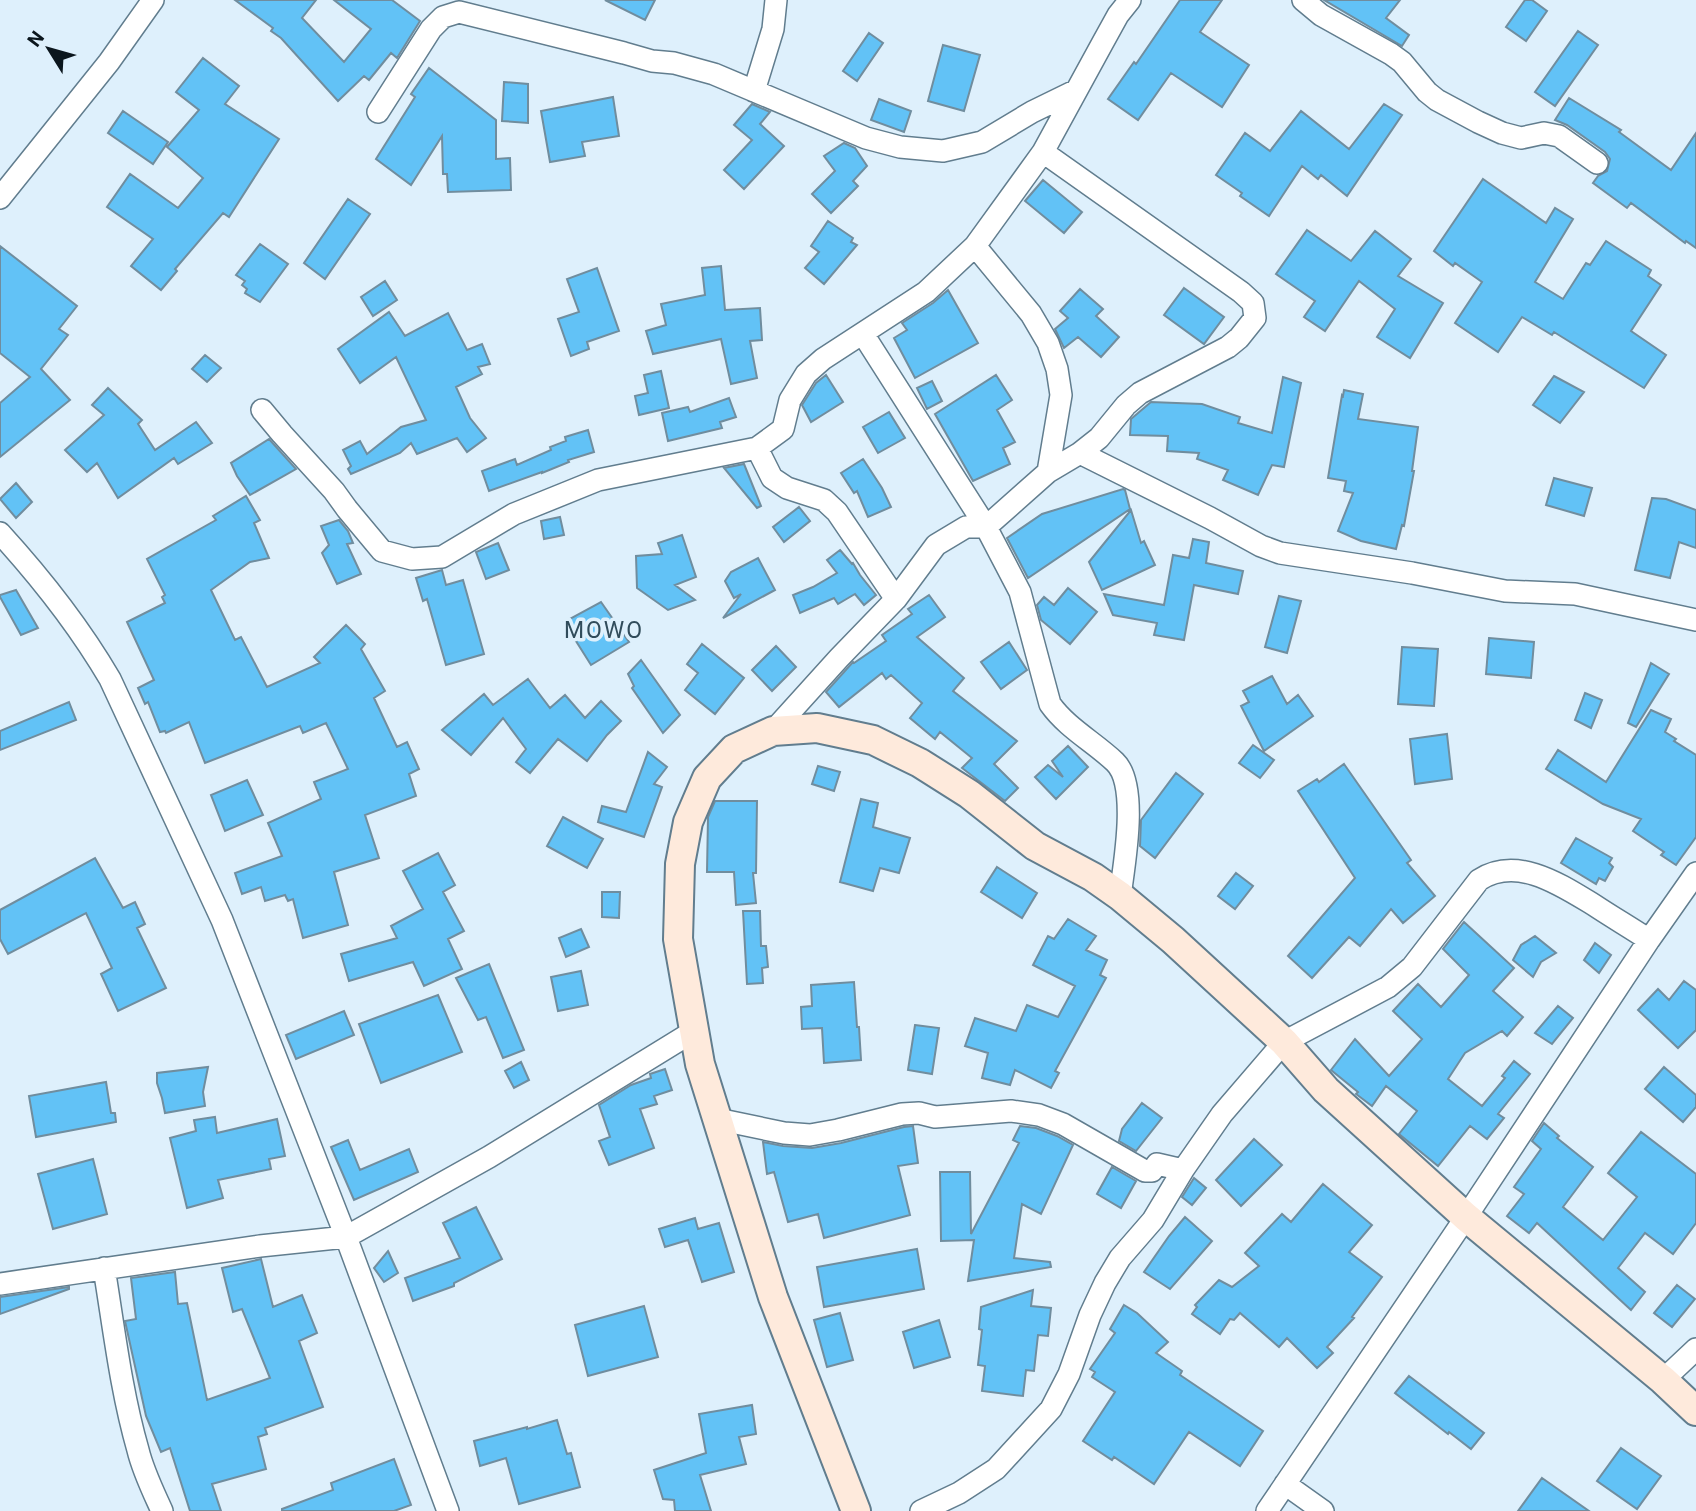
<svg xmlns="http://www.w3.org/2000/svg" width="1696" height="1511" viewBox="0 0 1696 1511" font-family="Roboto,sans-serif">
<rect width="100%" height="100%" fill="#def0fc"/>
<path fill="#62c2f6" stroke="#708d9e" stroke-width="2" d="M235 0H316L302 18 344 62 371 29 334 0H392L420 21 397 58 391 53 369 80 364 76 338 101 281 38 271 31 273 28Z
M605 0H655L645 20Z
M1180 0H1222L1200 32 1249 65 1222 107 1171 73 1138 120 1108 99 1134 62 1136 64Z
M1324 0H1400L1386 18 1409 35 1402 46Z
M1525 0H1532L1547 11 1526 41 1506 27Z
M1578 31 1598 45 1555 106 1535 92Z
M869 33 883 43 857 81 843 71Z
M943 45 980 55 964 111 928 101Z
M203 58 239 86 225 104 279 139 229 217 223 213 175 269 177 271 161 290 131 266 153 239 107 207 130 174 178 208 203 178 167 147 199 110 176 92Z
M429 68 496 120V159L510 158 511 190 448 192 447 174H443L442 136 411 185 376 159 415 97 411 94Z
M504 82 528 84V123L502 121Z
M613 97 619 136 582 142 585 156 550 162 541 111Z
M1569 98 1621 130 1619 132 1671 170 1696 133V248L1686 241 1685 243 1631 203 1627 208 1593 183 1598 176 1607 171 1610 159 1605 152 1567 125 1555 120Z
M879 99 911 111 904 132 871 120Z
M752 104 770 112 760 124 784 146 744 189 724 170 752 140 734 125Z
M1384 104 1402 115 1347 196 1321 175 1318 179 1302 166 1269 216 1240 196 1242 193 1216 175 1245 133 1270 151 1301 111 1349 149Z
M123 111 168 142 153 164 108 133Z
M844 143 855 148 867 166 853 181 858 186 831 213 812 194 835 171 824 156Z
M1483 179 1546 223 1555 208 1573 219 1535 282 1563 299 1586 263 1590 265 1606 241 1651 270 1648 276 1661 285 1631 331 1666 355 1644 388 1554 332 1552 335 1522 317 1498 352 1455 323 1482 282 1455 263 1453 266 1434 251Z
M1043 180 1082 212 1064 233 1025 201Z
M348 199 370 214 325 279 304 263Z
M828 221 853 238 851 242 857 245 824 284 805 268 819 252 811 246Z
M1307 230 1351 261 1375 231 1411 259 1398 276 1443 303 1410 358 1377 337 1395 309 1359 281 1325 331 1304 317 1315 301 1276 274Z
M260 244 288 264 260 302 245 293 247 289 242 285 245 281 236 275Z
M0 246 77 306 59 329 68 335 41 369 70 400 0 457V403L30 377 0 353Z
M721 266 725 310 760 308 762 340 750 341 757 378 731 384 721 339 653 354 646 331 666 325 661 304 705 295 702 268Z
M597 268 619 331 587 342 589 349 571 356 558 319 579 312 567 279Z
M385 281 397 300 373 316 361 297Z
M1184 288 1224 317 1204 344 1164 315Z
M1080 289 1103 309 1096 316 1119 337 1101 357 1078 337 1064 348 1055 329 1068 318 1060 311Z
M948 290 978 343 915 378 894 338 907 330 902 323 933 303Z
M389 312 405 336 448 313 467 350 482 344 490 364 478 367 482 374 456 387 470 418 486 438 467 452 457 438 417 454 411 443 400 453 351 474 348 469 351 466 343 450 360 441 367 454 401 427 426 420 396 357 360 383 338 349Z
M205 355 221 368 207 382 192 369Z
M661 371 669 408 639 415 635 396 648 393 644 375Z
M826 375 843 402 811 422 802 405 816 383Z
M996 375 1012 400 997 410 1015 442 1003 448 1010 464 973 481 935 414Z
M1554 376 1584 392 1560 423 1533 405Z
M1283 377 1301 383 1284 467 1272 465 1258 495 1223 480 1228 470 1197 459 1199 453 1167 451 1168 436 1130 435 1131 419 1151 402 1202 404 1240 417 1238 423 1272 433Z
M932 381 942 401 927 409 917 388Z
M108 388 142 420 138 424 155 450 196 422 212 443 178 464 174 458 118 498 97 463 87 472 65 450 104 415 92 405Z
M1344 390 1363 394 1358 419 1418 427 1412 471H1414L1404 526 1402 525 1396 549 1361 541 1338 531 1353 493 1344 491 1346 481 1328 478 1342 395 1343 396Z
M729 398 736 417 720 422 722 428 668 441 662 413 688 407 690 412Z
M889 412 905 438 878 453 863 427Z
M588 430 594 452 568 460 569 462 542 473V472L489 491 482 471 515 459 517 465 551 450 550 447 566 441 565 437Z
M269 439 296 469 250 495 237 476 231 463Z
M863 459 882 488 891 507 868 517 857 491 854 493 841 473Z
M744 464 761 506 757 508 724 468Z
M1554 478 1592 488 1584 516 1546 505Z
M16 483 32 502 16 518 0 499Z
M1123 489 1125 490 1130 509 1028 578 1007 538 1042 514Z
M246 496 260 520 254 523 269 558 250 562 211 590 235 640 241 637 267 687 320 663 314 657 346 625 365 644 361 649 385 691 374 698 397 747 407 742 419 769 409 774 416 796 365 815 379 858 334 872 348 925 303 938 293 899 288 901 285 895 265 901 261 887 242 894 235 873 282 856 268 823 321 799 314 782 348 769 326 723 303 733 300 726 205 763 189 722 166 733 165 731 160 732 148 702 145 704 138 688 154 680 127 622 165 603 162 597 165 595 147 559 216 520 213 516Z
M1652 498 1666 499 1696 510V548L1679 542 1670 578 1635 570Z
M799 507 810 521 784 542 773 527Z
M1131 510 1141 543 1144 541 1155 565 1102 590 1089 562Z
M560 517 564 535 544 539 541 521Z
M339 520 348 531 353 543 347 544 361 574 337 584 322 553 329 545 321 526Z
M682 535 696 577 675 585 695 600 668 610 637 588 636 556 662 554 658 543Z
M1193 539 1209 542 1206 563 1243 571 1238 594 1194 585 1184 640 1154 635 1157 623 1113 615 1104 594 1164 605 1173 555 1189 558Z
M498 543 509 570 486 579 476 552Z
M840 550 852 564 853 563 860 575 876 595 864 605 855 594 838 604 834 598 800 613 793 595 813 587 837 573 827 560Z
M758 558 775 590 723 618 741 594 734 598 725 581 731 572Z
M442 570 446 585 463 580 484 654 446 665 427 599 423 601 416 578Z
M1068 588 1097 612 1070 644 1041 620 1037 605 1044 597 1054 605Z
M16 590 38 628 21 635 0 597V595Z
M929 595 945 617 917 637 964 678 953 691 1017 741 994 764 1018 788 1005 801 962 768 972 758 940 732 935 739 910 718 922 703 891 675 886 679 882 673 839 707 826 692 853 662 854 663 886 641 882 635 912 614 908 609Z
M1279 596 1301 601 1287 653 1265 647Z
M601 602 629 642 591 665 564 622Z
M1489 638 1534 642 1531 678 1486 674Z
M1009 642 1027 670 1001 689 981 662Z
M702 644 744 678 715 714 685 690 698 673 687 664Z
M776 646 796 667 772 691 752 670Z
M1402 647 1438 649 1434 706 1398 704Z
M641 660 680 715 663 733 632 688 634 686 628 674Z
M1651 663 1669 674 1636 727 1628 723Z
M1272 676 1287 704 1298 695 1313 716 1264 751 1241 706 1249 702 1243 691Z
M528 679 550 708 565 695 585 718 601 701 621 721 607 735 587 761 558 739 530 773 516 762 526 749 503 718 471 755 442 730 484 694 493 705Z
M1585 693 1602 700 1591 728 1575 720Z
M69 702 76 720 0 750V731Z
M1651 710 1671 719 1665 732 1676 739 1674 741 1696 755V837L1676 865 1661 855 1664 852 1633 831 1641 819 1603 804 1546 769 1558 750 1606 782Z
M1447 734 1452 779 1415 784 1410 739Z
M1253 745 1274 760 1260 778 1239 763Z
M1068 746 1088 767 1056 799 1035 777 1048 765 1063 777 1052 761Z
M648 752 667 767 654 784 662 787 644 837 598 822 602 806 626 812Z
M1344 764 1411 860 1407 863 1435 896 1403 923 1391 909 1360 946 1349 937 1312 978 1288 956 1355 878 1298 791 1317 779 1319 782Z
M818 766 840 772 834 791 812 784Z
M1176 773 1203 794 1155 858 1140 846 1141 820Z
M247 780 263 815 225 831 211 795Z
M861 799 878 803 873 827 910 838 899 873 880 868 873 891 840 882Z
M715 801H757L756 873H753L756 903 736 905 734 872H707L708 817Z
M563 817 603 839 587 868 547 846Z
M1576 838 1612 858 1609 863 1613 867 1605 881 1599 878 1596 884 1561 863Z
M438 853 455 885 443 892 464 931 448 939 462 969 424 986 413 962 349 981 341 954 397 938 391 926 423 909 403 871Z
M95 858 123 908 135 902 145 924 137 928 166 988 118 1011 101 974 112 968 86 913 8 954 0 939V910Z
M997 867 1037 893 1022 918 981 892Z
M1236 873 1253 886 1235 909 1218 896Z
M602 892H620L619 918 602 917Z
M743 911H760L761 946H766L768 967 762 968 763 983 747 984Z
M1068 919 1096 936 1086 950 1107 960 1100 975 1106 978 1055 1071 1059 1073 1051 1088 1015 1070 1010 1085 982 1078 988 1053 965 1046 975 1018 1016 1031 1027 1005 1058 1017 1075 986 1033 965 1048 936 1054 939Z
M1464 922 1514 968 1493 991 1523 1017 1507 1036 1502 1031 1465 1053 1448 1079 1482 1106 1505 1078 1502 1076 1514 1061 1530 1074 1498 1114 1504 1118 1487 1139 1470 1126 1438 1166 1399 1134 1417 1111 1386 1086 1372 1106 1356 1094 1358 1092 1331 1070 1355 1039 1389 1076 1422 1039 1393 1011 1418 984 1441 1007 1469 975 1443 949Z
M581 929 589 947 566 957 559 938Z
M1535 936 1556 953 1541 962 1533 977 1513 960 1521 945Z
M1595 943 1611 955 1599 973 1584 960Z
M489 964 524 1050 503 1058 486 1017 478 1020 456 978Z
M581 971 588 1005 558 1011 551 977Z
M1684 981 1696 990V1030L1678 1048 1638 1010 1658 989 1669 1000Z
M854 982 857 1027H859L861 1060 824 1063 822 1028 802 1029 801 1007 812 1006 811 985Z
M438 995 462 1052 381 1083 359 1024Z
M1558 1006 1573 1018 1552 1044 1535 1033Z
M344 1011 354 1035 296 1059 286 1035Z
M915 1025 939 1028 932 1074 908 1070Z
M521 1062 529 1080 514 1088 505 1071Z
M208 1067 203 1092 205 1106 165 1113 162 1098 157 1083V1073Z
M1664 1067 1696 1095V1107L1683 1122 1645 1089Z
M665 1069 672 1090 654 1096 657 1104 640 1109 654 1148 609 1165 599 1141 610 1137 599 1105 631 1085 651 1078 650 1074Z
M106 1082 111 1113H115L116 1122 36 1137 29 1096Z
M1142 1103 1162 1118 1136 1151 1119 1141 1122 1129Z
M215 1117 217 1133 277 1119 285 1156 269 1159 271 1169 218 1180 223 1198 187 1208 170 1138 196 1131 194 1120Z
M1544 1123 1559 1136 1557 1138 1593 1167 1563 1207 1603 1240 1637 1197 1608 1173 1641 1132 1696 1174V1223L1673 1254 1645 1233 1618 1268 1645 1292 1631 1310 1537 1223 1529 1233 1507 1216 1524 1194 1514 1187 1541 1149 1532 1141Z
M913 1126 918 1163 898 1166 910 1215 824 1238 818 1214 788 1222 774 1172 767 1174 763 1142 783 1146 812 1148 841 1143 904 1127Z
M1020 1126 1036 1128 1057 1136 1073 1145 1041 1214 1022 1204 1014 1258 1050 1262 1051 1267 968 1281 974 1240 941 1241 940 1172H970L971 1234 1019 1143 1013 1140Z
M1254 1139 1282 1165 1241 1206 1216 1180Z
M348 1140 360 1170 409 1149 418 1172 354 1200 331 1147Z
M93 1159 107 1214 53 1229 38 1174Z
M1112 1167 1136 1181 1121 1208 1097 1194Z
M1194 1178 1206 1188 1192 1205 1182 1197Z
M1323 1184 1372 1225 1349 1252 1382 1277 1352 1317 1354 1318 1327 1347 1333 1353 1317 1368 1287 1338 1279 1347 1240 1313 1234 1320 1230 1319 1220 1334 1192 1314 1197 1307 1195 1305 1219 1280 1232 1287 1259 1266 1245 1253 1282 1214 1291 1222Z
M476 1207 502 1259 454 1283V1286L413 1301 405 1278 460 1258 443 1223Z
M1185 1217 1212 1241 1170 1289 1144 1272 1169 1236Z
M695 1218 698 1229 719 1223 734 1272 702 1282 688 1240 665 1247 659 1229Z
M917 1249 924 1289 824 1307 817 1267Z
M388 1251 398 1273 384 1282 374 1268Z
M261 1259 273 1307 302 1295 317 1333 299 1341 323 1407 265 1428 267 1434 258 1437 266 1469 212 1484 221 1511H190L170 1448 161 1452 146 1416 125 1321 136 1319 131 1278 175 1272 178 1304 187 1303 207 1400 270 1378 242 1309 233 1312 222 1268Z
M1677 1285 1695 1299 1672 1327 1654 1313Z
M69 1287V1289L0 1314V1297Z
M1033 1290 1031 1306 1051 1308 1048 1336 1038 1335 1034 1371 1026 1370 1023 1396 982 1391 985 1366 978 1365 982 1330 979 1329 981 1307Z
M1124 1305 1137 1313 1168 1342 1156 1353 1182 1371 1180 1375 1263 1431 1240 1466 1189 1432 1154 1484 1114 1457 1112 1460 1083 1441 1115 1392 1092 1377 1095 1372 1090 1369 1115 1333 1110 1329Z
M644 1306 658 1357 588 1376 575 1325Z
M840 1313 853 1360 827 1367 814 1320Z
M939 1320 950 1357 914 1368 903 1332Z
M1409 1376 1484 1433 1471 1449 1449 1432 1448 1434 1395 1393Z
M752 1405 756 1434 739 1437 746 1464 700 1475 711 1511H675L674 1500 663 1499 654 1470 706 1453 699 1414Z
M557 1420 567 1454 571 1453 580 1487 519 1504 506 1458 480 1466 474 1441 527 1427V1429Z
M1621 1448 1661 1476 1637 1509 1597 1481Z
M394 1459 411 1505 394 1511H282V1509L333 1490 331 1483Z
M1542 1478 1589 1511H1518Z"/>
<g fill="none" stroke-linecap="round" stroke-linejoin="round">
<g stroke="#617d8e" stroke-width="24">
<path id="street" d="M1303 0 1321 15 1391 54 1402 62 1427 92 1437 100 1478 122 1502 133 1521 138 1544 133 1559 136 1597 163
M754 91 773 29 776 0
M378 112 431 29 443 17 459 12 624 53 652 61 674 63 714 74 866 138 900 147 943 151 982 142 1032 112 1075 91
M0 198 109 62 153 0
M975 246 1031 314 1048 343 1057 369 1061 395 1048 472
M863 334 986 527 1020 592 1050 704C1067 728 1094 742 1115 762 1139 785 1124 865 1120 896
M262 410 282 434 334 491 347 509 382 551 412 559 442 557 514 514 598 480 757 448 783 429 790 400 806 374 823 359 926 292 975 246 1043 152 1102 44 1118 15 1130 0
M757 448 772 478 787 488 824 500 837 512 896 599
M1080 453 1210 518 1261 546 1280 553 1412 573 1505 591 1575 594 1696 620
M0 533C41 578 79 626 110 679L222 920 346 1237 448 1511
M773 731 839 658 896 599 936 545 966 527H986L1048 472 1080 453 1099 438 1126 405 1140 393 1228 347 1239 338 1255 318 1253 303 1241 292 1043 152
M717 1119 784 1133 810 1135 838 1130 902 1114 919 1113 935 1117 1011 1111 1039 1115 1063 1124 1145 1171H1152L1157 1164 1183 1170
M104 1268C114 1329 121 1391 138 1450 143 1471 153 1491 162 1511
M0 1284 260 1246 346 1237 489 1157 694 1031
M1663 1380 1696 1349
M1285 1484 1323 1511
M921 1511 959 1493 996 1469 1051 1409 1069 1374 1090 1315 1105 1283 1120 1258 1153 1220 1183 1170 1222 1114 1284 1042 1388 987 1412 967 1479 880C1517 855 1561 885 1594 905 1612 917 1631 928 1649 940
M1267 1511 1466 1217 1649 940 1696 873"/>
</g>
<g stroke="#617d8e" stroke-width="32">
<path id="secondary" d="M856 1511 773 1297 700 1064 678 939 680 864 688 822 707 778 734 749 773 731 817 728 873 740 920 763 969 794 1035 846 1093 877 1120 896 1173 940 1284 1042 1326 1090 1466 1217 1663 1380 1696 1411"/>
</g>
<use href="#street" stroke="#fff" stroke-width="21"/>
<use href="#secondary" stroke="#feeadc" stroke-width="28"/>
</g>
<g text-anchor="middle" stroke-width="7" stroke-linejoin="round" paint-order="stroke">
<g font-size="23" letter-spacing="2" fill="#314c5b" stroke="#def0fc">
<text x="604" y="638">MOWO</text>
</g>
</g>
<g transform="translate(49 49) rotate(307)" stroke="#def0fc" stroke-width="5" paint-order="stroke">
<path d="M0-5L12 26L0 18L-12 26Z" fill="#0b161d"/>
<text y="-10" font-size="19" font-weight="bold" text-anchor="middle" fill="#0b161d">N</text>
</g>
</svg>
